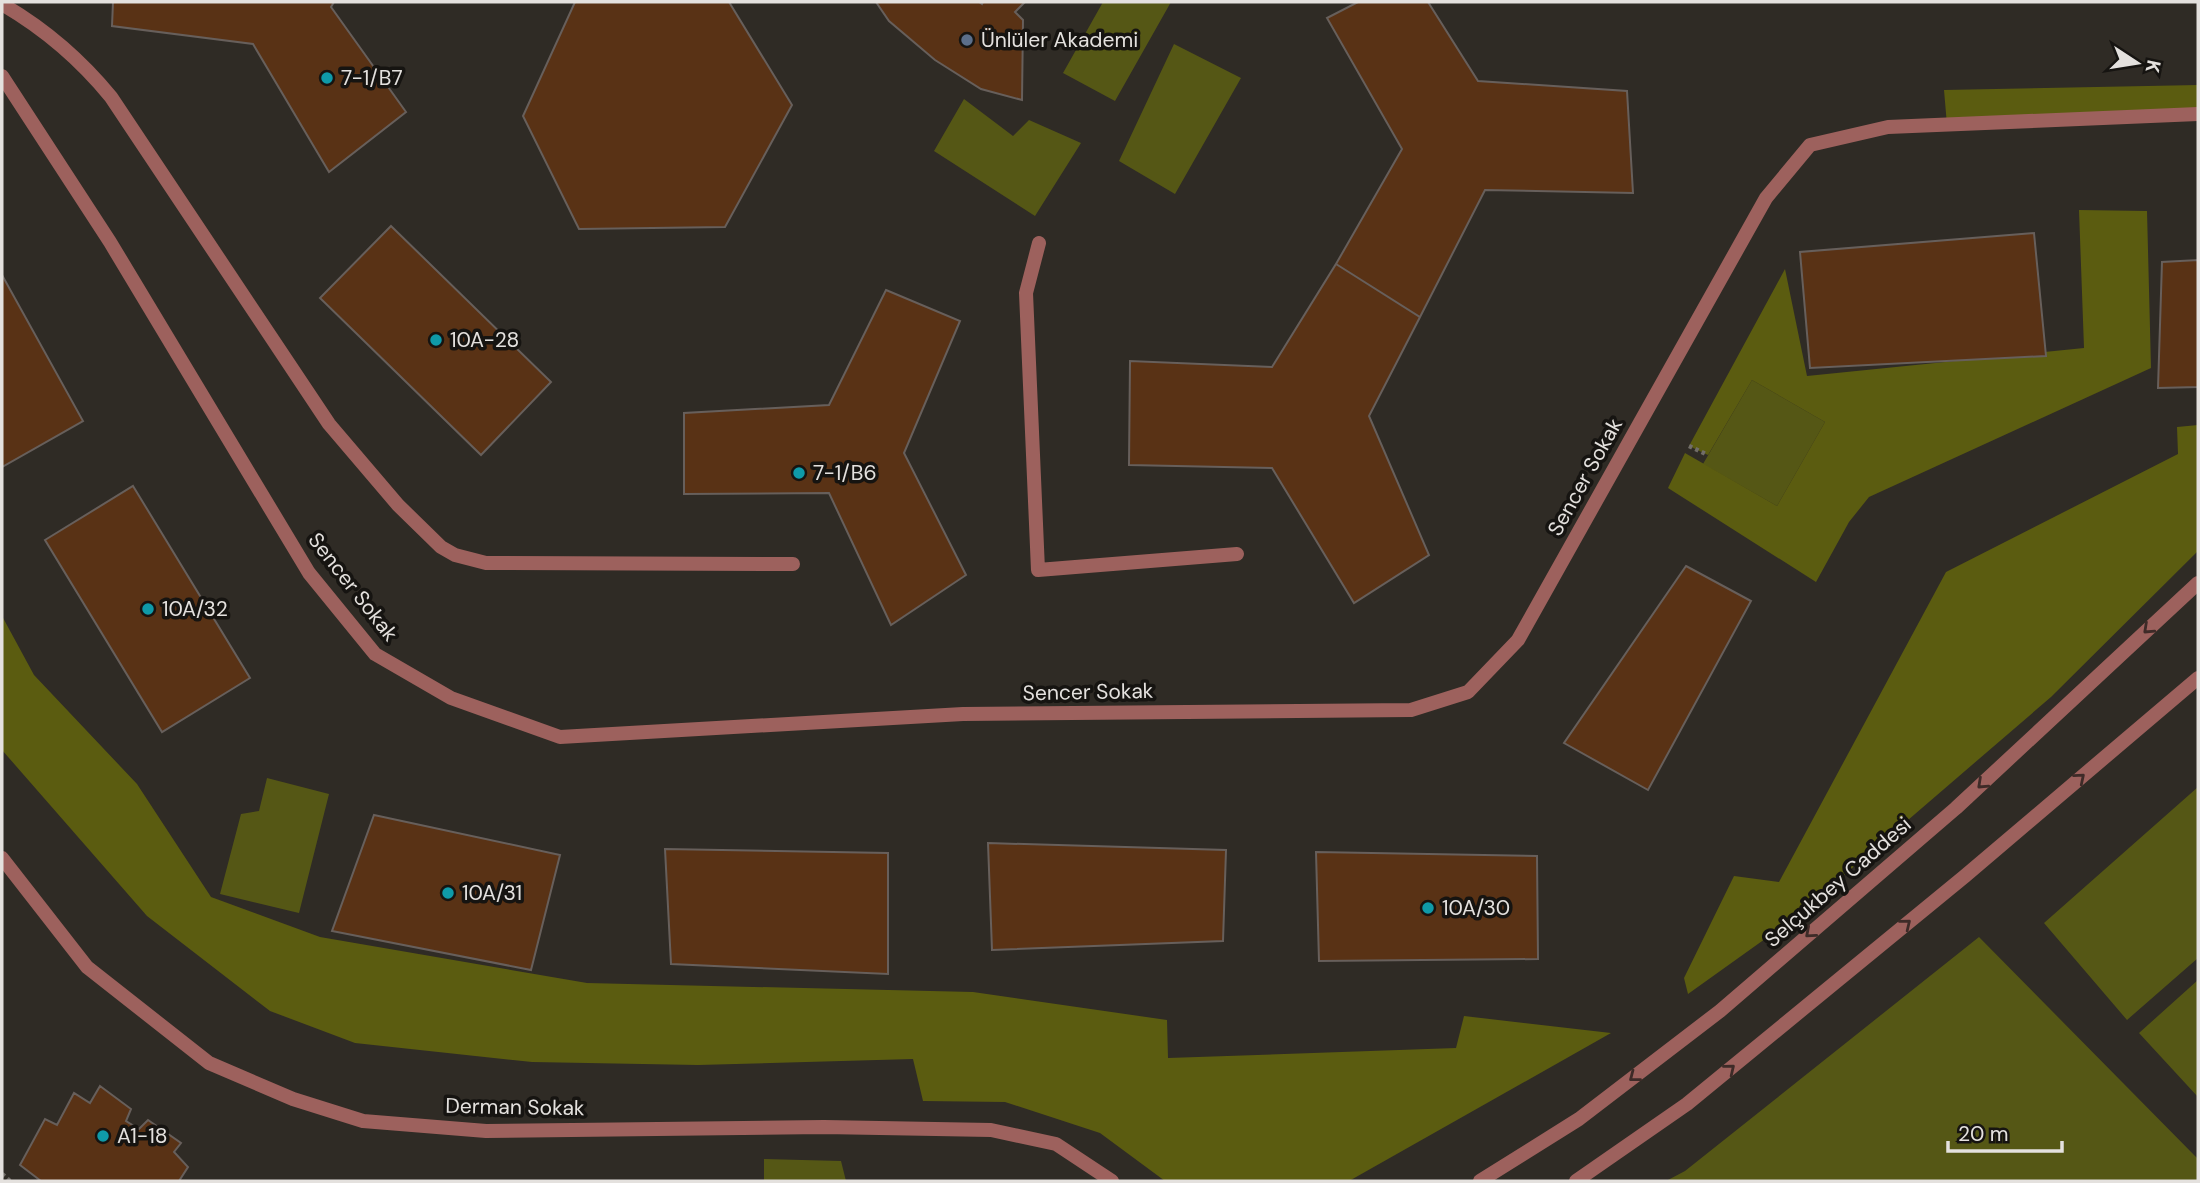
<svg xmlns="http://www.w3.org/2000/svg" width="2200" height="1183" viewBox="0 0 2200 1183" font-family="'DM Sans',sans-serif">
<rect width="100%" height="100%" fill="#2f2b25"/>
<path fill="#555715" d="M1103 2H1171L1115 101 1063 73Z
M1174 44 1241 78 1175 194 1119 161Z
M964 99 1013 136 1029 120 1081 143 1035 216 934 151Z
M1752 380 1825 422 1777 506 1703 464Z
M267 778 329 794 299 913 220 894 241 814 259 811Z
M2198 787V958L2127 1020 2044 923Z
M1979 937 2198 1159V1181H1666L1685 1171Z
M2198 980V1097L2139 1033Z
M764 1159 841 1161 846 1181H764Z"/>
<path fill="#5b5c10" d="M2198 85V114L1947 125 1944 90Z
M2079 210 2147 211 2151 368 1869 497 1849 522 1816 582 1668 488 1685 453 1777 506 1825 422 1752 380 1708 455 1689 446 1785 269 1807 376 2084 348Z
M2198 425V551L2051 697 1793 919 1688 994 1684 978 1734 876 1779 882 1946 572 2178 454 2177 427Z
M2 616 34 675 137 784 211 897 320 937 587 983 973 992 1167 1020 1168 1058 1456 1048 1464 1016 1611 1033 1349 1181H1165L1100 1133 1005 1102 923 1101 913 1059 698 1065 532 1062 355 1043 270 1011 147 916 2 750Z"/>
<path fill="#593215" stroke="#675f5b" stroke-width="2" d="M113 2H334L331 7 406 112 329 172 253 44 112 26Z
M575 2H729L792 105 725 227 579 229 523 116Z
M876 2H979L982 4 983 2H1025L1015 12 1023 20 1022 100 981 89 935 60 889 21Z
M1358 2H1428L1478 81 1627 91 1633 193 1485 190 1420 317 1336 264 1402 149 1327 18Z
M391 226 551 382 481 455 320 298Z
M2034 233 2046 356 1810 368 1800 252Z
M2198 260V387L2158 388 2162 262Z
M1336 264 1420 317 1369 416 1429 555 1354 603 1272 468 1129 465 1130 361 1272 367Z
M2 275 83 421 2 467Z
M886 290 960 321 904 453 966 575 891 625 829 493 684 494V413L829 405Z
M133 486 250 678 162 732 45 540Z
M1686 566 1751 601 1648 790 1564 743Z
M374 815 560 855 531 970 332 931Z
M988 843 1226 850 1223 941 992 950Z
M665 849 888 853V974L671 964Z
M1316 852 1537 856 1538 959 1319 961Z
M100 1086 131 1109 126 1121 139 1129 148 1120 181 1143 174 1152 188 1167 179 1181H41L20 1165 45 1119 57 1125 74 1093 90 1103Z"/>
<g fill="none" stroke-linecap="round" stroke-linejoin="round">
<path stroke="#716d68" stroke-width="4.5" stroke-dasharray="3.5 3.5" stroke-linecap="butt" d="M1689 446 1708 455
M2 1174 10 1181"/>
<path stroke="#9d615d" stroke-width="14" d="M2 4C45 29 80 59 111 97L329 424 398 505 441 547 455 555 486 563 793 564
M1039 243 1026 293 1038 570 1237 554"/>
<path stroke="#9d615d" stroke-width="14" d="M2 76 110 242 309 573 375 654 451 698 560 737 963 714 1411 710 1468 692 1518 640 1766 198 1810 145 1888 127 2198 114
M2 858 87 967 209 1063 293 1099 363 1121 486 1131 824 1127 991 1130 1056 1144 1112 1181"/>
<path stroke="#9d615d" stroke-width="14" d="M1480 1181 1579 1119 1720 1011 1956 808 2198 583
M1576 1181 1687 1104 1965 876 2198 678"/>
</g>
<defs><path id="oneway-chevron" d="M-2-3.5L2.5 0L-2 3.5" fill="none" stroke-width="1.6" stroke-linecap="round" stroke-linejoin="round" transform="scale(1.75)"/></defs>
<g stroke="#3e2b28">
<use href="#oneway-chevron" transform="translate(2148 629) rotate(137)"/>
<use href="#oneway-chevron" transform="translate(2080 778) rotate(-40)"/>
<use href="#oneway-chevron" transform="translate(1982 784) rotate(137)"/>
<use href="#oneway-chevron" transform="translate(1906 924) rotate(-39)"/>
<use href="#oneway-chevron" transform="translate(1810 933) rotate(139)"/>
<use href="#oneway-chevron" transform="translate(1730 1069) rotate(-39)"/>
<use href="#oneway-chevron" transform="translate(1634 1077) rotate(142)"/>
</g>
<circle fill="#5c6f8a" stroke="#161411" stroke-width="2.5" cx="967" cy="40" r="7"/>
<g fill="#0f9aa8" stroke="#161411" stroke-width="2.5">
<circle cx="327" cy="78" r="7"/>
<circle cx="436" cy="340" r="7"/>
<circle cx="799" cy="473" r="7"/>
<circle cx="148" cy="609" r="7"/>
<circle cx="448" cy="893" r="7"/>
<circle cx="1428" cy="908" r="7"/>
<circle cx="103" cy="1136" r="7"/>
</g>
<g text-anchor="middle" stroke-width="7" stroke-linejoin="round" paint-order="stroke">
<g font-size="21" fill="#e4e1de" stroke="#161411" text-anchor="start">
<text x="981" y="47">Ünlüler Akademi</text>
<text x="341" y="85">7-1/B7</text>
<text x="450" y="347">10A-28</text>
<text x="813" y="480">7-1/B6</text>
<text x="162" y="616">10A/32</text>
<text x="462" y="900">10A/31</text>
<text x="1442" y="915">10A/30</text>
<text x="117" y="1143">A1-18</text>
</g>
<g font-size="21" fill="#e4e1de" stroke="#161411">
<text transform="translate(1585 477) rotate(-61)" y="7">Sencer Sokak</text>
<text transform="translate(353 587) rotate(52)" y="7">Sencer Sokak</text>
<text transform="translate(1088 692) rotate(-1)" y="7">Sencer Sokak</text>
<text transform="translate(1838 882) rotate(-41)" y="7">Selçukbey Caddesi</text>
<text transform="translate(515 1107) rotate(1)" y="7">Derman Sokak</text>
</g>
</g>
<rect width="2200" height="1183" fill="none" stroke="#e4e1de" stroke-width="7"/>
<g transform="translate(2137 63) rotate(102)" stroke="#161411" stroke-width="5" paint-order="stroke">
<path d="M0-5L12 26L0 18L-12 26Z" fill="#e4e1de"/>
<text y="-10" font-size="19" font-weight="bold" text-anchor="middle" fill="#e4e1de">K</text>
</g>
<path d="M1948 1141v10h114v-10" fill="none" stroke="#e4e1de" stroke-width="3.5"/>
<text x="1958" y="1141" font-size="21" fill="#e4e1de" stroke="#161411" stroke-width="5" paint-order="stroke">20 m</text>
</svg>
